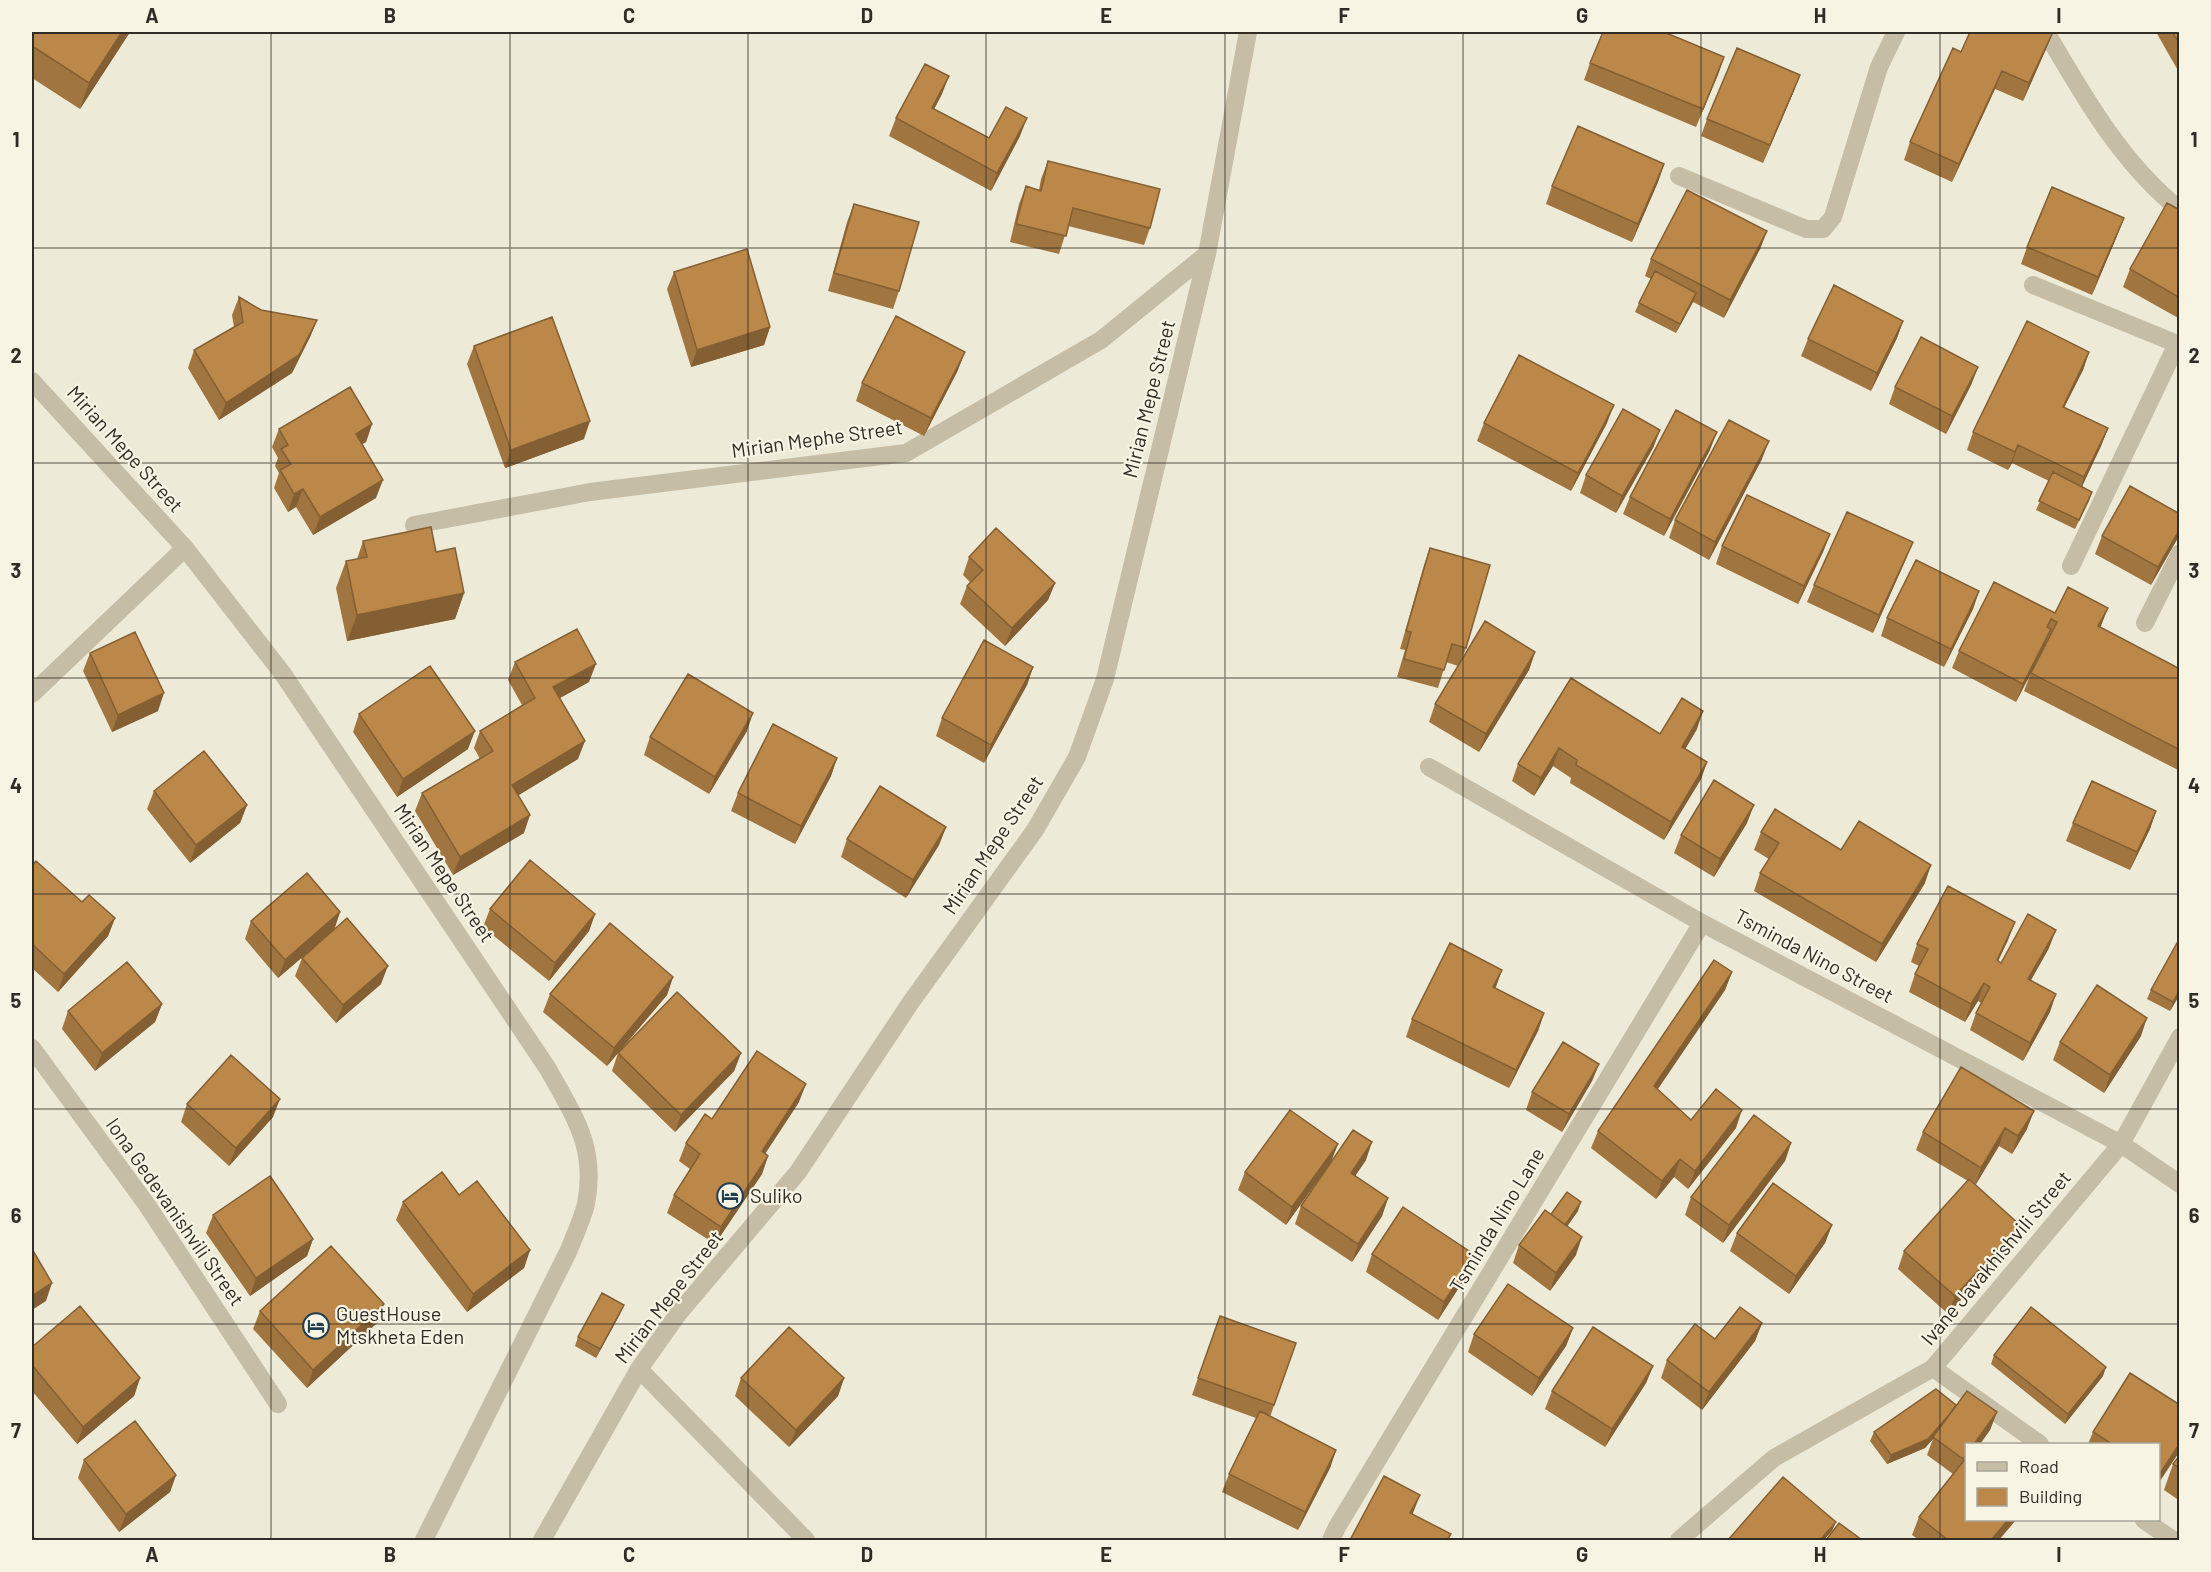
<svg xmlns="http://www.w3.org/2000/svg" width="2211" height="1572" viewBox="0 0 2211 1572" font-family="Barlow,sans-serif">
<rect width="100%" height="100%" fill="#eeead8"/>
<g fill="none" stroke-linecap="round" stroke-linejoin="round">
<path stroke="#c5bda5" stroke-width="18" d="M2046 32C2083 95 2121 163 2180 210
M1679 176 1806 229H1823L1833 217 1879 67 1896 32
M2033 285 2180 345
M32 381 185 548 283 674 548 1069C574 1116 597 1147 586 1204 582 1220 574 1237 568 1252L424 1540
M414 525 590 492 906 453 1101 340 1207 254
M2071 566 2177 344
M2145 623 2180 553
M32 694 185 548
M1429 767 1702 923 2121 1144 2180 1184
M32 1048 147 1205 278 1404
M1933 1368 2040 1444
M639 1369 806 1540
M2144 1520 2173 1540
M542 1540 639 1369 678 1314 798 1172 911 1002 1035 830 1077 757 1105 679 1207 254 1248 32
M1331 1540 1337 1527 1702 923
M1679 1540 1774 1458 1933 1368 2121 1144 2180 1037"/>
</g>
<path fill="#a1753f" d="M32 32H130L80 109 32 78Z
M2156 32H2180V74Z
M2046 49 2023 101 1995 89 1952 182 1904 160 1910 142 1961 52Z
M1724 57 1696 127 1584 80 1590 63Z
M1800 75 1793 93 1763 163 1701 136 1707 119Z
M942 94 934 109 989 138 1020 136 991 191 889 136 896 118Z
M1048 161 1150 228 1144 245 1068 226 1059 254 1010 242 1019 204 1026 186 1039 190 1041 179Z
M1664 164 1658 182 1632 242 1546 204 1552 186Z
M854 204 899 291 893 309 828 291 847 222Z
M2180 210V319L2123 287 2130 269Z
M1767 231 1760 249 1724 318 1693 302 1676 333 1635 312 1639 303 1651 279 1645 276 1651 259Z
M2117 236 2092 295 2021 264 2027 247Z
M674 272 770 327 764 345 691 367 667 289Z
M239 297 261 310 317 320 310 337 292 373 219 420 188 368 194 350 234 327 232 315Z
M1903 321 1897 338 1871 391 1801 356 1808 339Z
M474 346 584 439 505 468 467 364Z
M2089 352 2083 370 2064 407 2108 428 2101 446 2082 486 2092 492 2075 529 2036 510 2049 481 2012 463 2008 470 1967 450 1973 432Z
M1978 367 1971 385 1946 434 1889 404 1895 387Z
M958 370 924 436 856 401 862 383Z
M1484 423H1607L1571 491 1477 441Z
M372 424 366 442 362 444 376 498 313 535 296 507 288 512 274 488 279 473 275 466 278 458 272 447 279 429Z
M1660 430 1653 448 1616 513 1580 493 1586 475Z
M1710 450 1664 536 1623 514 1630 497Z
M1762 459 1709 560 1669 538 1675 520Z
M1830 534 1823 552 1798 604 1716 564 1722 546Z
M2102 536H2179L2151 585 2095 554Z
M363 541 464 593 455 619 347 641 336 588 346 561 357 559Z
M1430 548 1466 648 1462 659 1535 652 1529 670 1479 752 1429 722 1435 704 1458 666 1446 662 1438 688 1397 677 1405 650 1400 649 1424 565Z
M969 557 1055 583 1048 600 1005 646 960 604 967 586 970 582 963 575Z
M1906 559 1873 633 1807 602 1814 585Z
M1979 591 1973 609 1944 667 1881 636 1887 618Z
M2055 613 2100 628 2180 669V771L2024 691 2030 675 2016 702 1952 668 1959 651Z
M90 653 158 711 112 732 83 671Z
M515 662 589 682 560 698 578 759 518 795 524 833 453 875 415 811 422 793 480 759 474 748 480 731 522 705 508 680Z
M1033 667 1027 685 984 763 936 736 942 718Z
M1571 678 1660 734 1697 729 1685 749 1707 762 1701 779 1664 840 1570 783 1571 778 1553 766 1534 796 1512 781 1518 764Z
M359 714 468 749 397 797 353 732Z
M747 731 709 794 644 755 650 737Z
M837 758 831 776 795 844 731 811 738 793Z
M154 791 247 805 240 823 190 863 147 809Z
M2156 811 2150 829 2130 870 2066 841 2073 823Z
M1747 823 1714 877 1674 853 1681 835Z
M946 827 939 845 906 898 841 857 847 839Z
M1761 832 1841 850 1925 883 1876 962 1754 891 1760 873 1769 859 1754 850Z
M32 866 82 902 115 918 108 936 58 992 32 968Z
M490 909 595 914 589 931 549 981 483 927Z
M340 912 334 930 278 978 245 939 251 921Z
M2008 940 1998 961 2001 963 2049 948 2031 980 2050 1012 2023 1061 1970 1030 1976 1013 1981 1003 1978 1001 1965 1022 1909 992 1915 974 1919 966 1911 962 1917 944Z
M302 958 381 984 336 1023 295 976Z
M1732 972 1725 990 1658 1089 1691 1120 1736 1128 1688 1189 1674 1177 1656 1199 1591 1148 1598 1131Z
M673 977 667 995 607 1066 543 1012 550 994Z
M1495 988 1544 1013 1538 1031 1509 1088 1406 1037 1412 1019Z
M2151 990 2180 994 2170 1011 2147 999Z
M162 1004 155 1022 95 1071 62 1029 68 1011Z
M2141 1036 2104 1093 2053 1060 2060 1042Z
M618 1053H741L734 1071 675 1132 612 1071Z
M1599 1064 1592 1081 1562 1132 1526 1110 1532 1092Z
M1961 1067 2027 1129 2012 1154 1999 1146 1975 1185 2013 1243 1948 1314 1898 1269 1904 1251 1968 1181 1916 1150 1923 1132Z
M799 1102 765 1154 768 1156 762 1174 715 1244 667 1213 674 1195 690 1169 679 1161 686 1143 712 1119Z
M187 1104 273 1117 229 1166 181 1122Z
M1791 1143 1785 1161 1723 1243 1685 1215 1691 1197Z
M1338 1144 1331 1161 1366 1160 1355 1176 1388 1198 1382 1216 1352 1262 1295 1224 1301 1206 1328 1166 1286 1225 1238 1190 1245 1172Z
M459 1195 530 1250 524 1268 467 1312 396 1220 403 1202Z
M1578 1211 1567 1226 1576 1255 1550 1291 1513 1263 1519 1245 1551 1214Z
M213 1215 313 1239 307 1256 250 1296 206 1233Z
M1832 1225 1825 1243 1789 1294 1730 1251 1737 1233Z
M1372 1254 1475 1255 1469 1272 1438 1320 1366 1272Z
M260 1311 378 1322 307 1388 253 1329Z
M620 1314 596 1358 575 1346 578 1337Z
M1220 1316 1296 1343 1270 1417 1336 1450 1330 1468 1298 1530 1222 1492 1229 1474 1256 1418 1192 1395Z
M1762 1323 1755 1341 1702 1410 1661 1378 1667 1360Z
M1573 1328 1566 1346 1532 1396 1468 1352 1474 1334Z
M32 1347 140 1378 134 1396 77 1444 32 1391Z
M1994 1355 2103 1376 2065 1424 1991 1364Z
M1653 1366 1646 1383 1605 1447 1545 1409 1552 1391Z
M741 1378H844L838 1396 789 1447 735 1396Z
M1956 1405 1997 1412 1990 1430 1980 1444H1966L1999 1540H1919L1912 1535 1919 1517 1953 1474 1927 1455 1933 1439 1925 1448 1887 1464 1870 1441 1874 1432Z
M2180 1405 2158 1484V1444H2088L2093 1432Z
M2180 1455V1501L2164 1490 2173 1464Z
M84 1460 176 1475 170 1492 119 1532 78 1478Z"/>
<path fill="#835f33" d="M122 32H130L80 109 89 83Z
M2053 32 2046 49 2023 101 2029 83Z
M1724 57 1718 75 1696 127 1703 109Z
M2002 71 1995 89 1952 182 1959 164Z
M1800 75 1793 93 1763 163 1770 145Z
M949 76 942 94 925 126 932 108Z
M1027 118 1020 136 991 191 997 173Z
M1664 164 1658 182 1632 242 1638 224Z
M2124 218 2117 236 2092 295 2098 277Z
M1767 231 1760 249 1724 318 1730 300Z
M1696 293 1693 302 1676 333 1680 324Z
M317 320 310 337 292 373 219 420 226 403Z
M1903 321 1897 338 1871 391 1877 373Z
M770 327 764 345 691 367 697 350Z
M965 352 958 370 924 436 931 418Z
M2089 352 2083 370 2056 424 2063 407Z
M1978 367 1971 385 1946 434 1952 416Z
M1614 405 1607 423 1571 491 1578 473Z
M590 421 584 439 505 468 511 450Z
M372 424 366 442 349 452 356 434Z
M2108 428 2101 446 2078 495 2084 477Z
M1660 430 1653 448 1616 513 1622 496Z
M1717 432 1710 450 1664 536 1670 519Z
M1769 441 1762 459 1709 560 1715 542Z
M2018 445 2012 463 2008 470 2015 452Z
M383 480 376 498 313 535 320 517Z
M303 489 296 507 288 512 294 494Z
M2092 492 2089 501 2075 529 2079 520Z
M2180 529V534L2151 585 2158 567Z
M1830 534 1823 552 1798 604 1804 586Z
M1913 542 1906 559 1873 633 1879 615Z
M1055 583 1048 600 1005 646 1012 628Z
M1979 591 1973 609 1944 667 1951 649Z
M464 593 455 619 347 641 357 615Z
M2108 608 2101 626 2092 644 2098 626Z
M2051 629 2044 647 2016 702 2023 684Z
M1535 652 1529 670 1479 752 1486 734Z
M596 664 589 682 547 705 553 687Z
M1033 667 1027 685 984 763 991 745Z
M164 693 158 711 112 732 118 715Z
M1703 711 1697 729 1676 765 1682 747Z
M753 713 747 731 709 794 715 777Z
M475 731 468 749 397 797 403 779Z
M585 741 578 759 506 803 512 785Z
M1559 748 1553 766 1534 796 1541 778Z
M837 758 831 776 795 844 801 826Z
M1707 762 1701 779 1664 840 1671 822Z
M247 805 240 823 190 863 196 845Z
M1754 805 1747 823 1714 877 1720 859Z
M2156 811 2150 829 2130 870 2137 852Z
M530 815 524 833 453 875 460 857Z
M946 827 939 845 906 898 913 880Z
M1931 865 1925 883 1876 962 1882 944Z
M340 912 334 930 278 978 285 960Z
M595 914 589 931 549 981 555 963Z
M115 918 108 936 58 992 64 974Z
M2015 922 2008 940 1990 978 1997 960Z
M2056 930 2049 948 2022 996 2028 979Z
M388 966 381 984 336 1023 343 1005Z
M1502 970 1496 987 1486 1005 1493 987Z
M1732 972 1725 990 1648 1103 1654 1086Z
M673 977 667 995 607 1066 614 1048Z
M1984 983 1978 1001 1965 1022 1971 1004Z
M2180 990V994L2170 1011 2173 1002Z
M2056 994 2050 1012 2023 1061 2030 1043Z
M162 1004 155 1022 95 1071 102 1053Z
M1544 1013 1538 1031 1509 1088 1516 1070Z
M2147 1018 2141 1036 2104 1093 2110 1075Z
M741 1053 734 1071 675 1132 681 1115Z
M1599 1064 1592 1081 1562 1132 1569 1114Z
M806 1084 799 1102 755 1169 762 1151Z
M280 1099 273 1117 229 1166 236 1148Z
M1742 1110 1736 1128 1688 1189 1695 1171Z
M2034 1111 2027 1129 2012 1154 2018 1136Z
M2005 1128 1999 1146 1975 1186 1981 1168Z
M1372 1142 1366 1160 1345 1191 1351 1173Z
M1791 1143 1785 1161 1723 1243 1729 1225Z
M1338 1144 1331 1162 1286 1225 1292 1207Z
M768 1156 762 1174 715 1244 721 1227Z
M1680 1159 1674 1177 1656 1199 1662 1181Z
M1388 1198 1382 1216 1352 1262 1358 1244Z
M1581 1202 1578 1211 1557 1241 1560 1232Z
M1832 1225 1825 1243 1789 1294 1796 1276Z
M2020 1225 2013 1243 1948 1314 1955 1296Z
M1582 1237 1576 1255 1550 1291 1556 1273Z
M313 1239 307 1256 250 1296 256 1278Z
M530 1250 524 1268 467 1312 473 1294Z
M1475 1255 1469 1272 1438 1320 1444 1302Z
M52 1283 46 1301 32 1310V1296Z
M384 1304 378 1322 307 1388 313 1370Z
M624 1305 620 1314 596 1358 600 1349Z
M1762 1323 1755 1341 1702 1410 1709 1392Z
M1573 1328 1566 1346 1532 1396 1539 1378Z
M1653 1366 1646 1383 1605 1447 1612 1429Z
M2106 1367 2103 1376 2065 1424 2068 1414Z
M140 1378 134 1396 77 1444 83 1427Z
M844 1378 838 1396 789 1447 796 1430Z
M1957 1406 1954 1415 1925 1448 1887 1464 1891 1455Z
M1997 1412 1990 1430 1980 1444H1974Z
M2180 1443V1451L2158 1484 2159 1475Z
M1336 1450 1330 1468 1298 1530 1305 1512Z
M176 1475 170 1492 119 1532 126 1514Z
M1420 1495 1410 1521V1513Z
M2008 1520H2016L1999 1540H1991Z
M1836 1522 1832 1531 1824 1540H1820Z"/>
<path fill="#bb8849" stroke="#835f33" stroke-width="1.5" d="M32 32H122L89 83 32 46Z
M1603 32H1664L1724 57 1703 109 1590 63Z
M1970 32H2053L2029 83 2002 71 1959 164 1910 142 1953 48 1961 52Z
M2172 32H2180V44Z
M1737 48 1800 75 1770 145 1707 119Z
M925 64 949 76 932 108 989 138 1006 107 1027 118 997 173 896 118Z
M1578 126 1664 164 1638 224 1552 186Z
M1048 161 1160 189 1150 228 1073 208 1066 236 1016 224 1026 186 1041 191Z
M2052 187 2124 218 2098 277 2027 247Z
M1687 190 1767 231 1730 300 1651 259Z
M2167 203 2180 210V298L2130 269Z
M854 204 919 222 899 291 834 273Z
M747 249 770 327 697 350 674 272Z
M1655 271 1696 293 1680 324 1639 303Z
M1834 285 1903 321 1877 373 1808 339Z
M239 297 261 310 317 320 299 355 226 403 194 350 243 322Z
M896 316 965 352 931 418 862 383Z
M552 317 590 421 511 450 474 346Z
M2027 321 2089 352 2063 407 2108 428 2084 477 2018 445 2015 452 1973 432Z
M1921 337 1978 367 1952 416 1895 387Z
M1519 355 1614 405 1578 473 1484 423Z
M350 387 372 424 356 434 383 480 320 517 303 489 294 494 280 470 291 464 281 449 288 445 279 429Z
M1623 409 1660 430 1622 496 1586 475Z
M1676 410 1717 432 1670 519 1630 497Z
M1729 420 1769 441 1715 542 1675 520Z
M2053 472 2092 492 2079 520 2039 501Z
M2130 486 2180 514V529L2158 567 2102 536Z
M1747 495 1830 534 1804 586 1722 546Z
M1847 512 1913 542 1879 615 1814 585Z
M431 527 436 552 455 548 464 593 357 615 346 561 367 557 363 541Z
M996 528 1055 583 1012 628 967 586 983 570 969 557Z
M1430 548 1490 565 1466 648 1452 644 1444 670 1404 659 1411 632 1406 631Z
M1916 560 1979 591 1951 649 1887 618Z
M1994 582 2055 613 2068 587 2108 608 2098 626 2180 669V750L2031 673 2057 622 2051 619 2047 627 2051 629 2023 684 1959 651Z
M1485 621 1535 652 1486 734 1435 704Z
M577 629 596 664 553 687 585 741 512 785 530 815 460 857 422 793 493 751 480 731 535 698 515 662Z
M135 632 164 693 118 715 90 653Z
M984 640 1033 667 991 745 942 718Z
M430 666 475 731 403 779 359 714Z
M688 674 753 713 715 777 650 737Z
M1571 678 1660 734 1682 698 1703 711 1682 747 1707 762 1671 822 1576 765 1577 760 1559 748 1541 778 1518 764Z
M773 724 837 758 801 826 738 793Z
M204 751 247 805 196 845 154 791Z
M1714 780 1754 805 1720 859 1681 835Z
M2092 781 2156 811 2137 852 2073 823Z
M880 786 946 827 913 880 847 839Z
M1775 809 1841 850 1859 821 1931 865 1882 944 1760 873 1779 843 1761 832Z
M530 860 595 914 555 963 490 909Z
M36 861 82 902 89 895 115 918 64 974 32 944V866Z
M307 873 340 912 285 960 251 921Z
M1948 886 2015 922 1997 960 2001 963 2028 914 2056 930 2028 979 2056 994 2030 1043 1976 1013 1990 987 1984 983 1971 1004 1915 974 1928 949 1917 944Z
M347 918 388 966 343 1005 302 958Z
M610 923 673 977 614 1048 550 994Z
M1450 943 1502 970 1493 987 1544 1013 1516 1070 1412 1019Z
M2177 943 2180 945V990L2173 1002 2151 990Z
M1714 960 1732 972 1654 1086 1691 1120 1716 1089 1742 1110 1695 1171 1680 1159 1662 1181 1598 1131Z
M127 962 162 1004 102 1053 68 1011Z
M2097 985 2147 1018 2110 1075 2060 1042Z
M677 992 741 1053 681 1115 618 1053Z
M1563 1042 1599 1064 1569 1114 1532 1092Z
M757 1051 806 1084 762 1151 768 1156 721 1227 674 1195 700 1154 686 1143 705 1114 712 1119Z
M231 1055 280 1099 236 1148 187 1104Z
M1961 1067 2034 1111 2018 1136 2005 1128 1981 1168 1923 1132Z
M1290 1110 1338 1144 1292 1207 1245 1172Z
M1754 1115 1791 1143 1729 1225 1691 1197Z
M1353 1130 1372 1142 1351 1173 1388 1198 1358 1244 1301 1206Z
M442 1172 459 1195 477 1181 530 1250 473 1294 403 1202Z
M270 1176 313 1239 256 1278 213 1215Z
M1969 1179 2020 1225 1955 1296 1904 1251Z
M1773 1183 1832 1225 1796 1276 1737 1233Z
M1567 1192 1581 1202 1565 1225 1551 1214Z
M1403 1207 1475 1255 1444 1302 1372 1254Z
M1545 1210 1582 1237 1556 1273 1519 1245Z
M331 1246 384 1304 313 1370 260 1311Z
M32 1249 52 1283 32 1296Z
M1508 1284 1573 1328 1539 1378 1474 1334Z
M602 1293 624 1305 600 1349 578 1337Z
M80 1306 140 1378 83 1427 32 1365V1347Z
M1740 1307 1762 1323 1709 1392 1667 1360 1695 1324 1715 1339Z
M2031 1307 2106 1367 2068 1414 1994 1355Z
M1220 1316 1296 1343 1274 1405 1198 1378Z
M789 1327 844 1378 796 1430 741 1378Z
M1593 1327 1653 1366 1612 1429 1552 1391Z
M2130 1373 2180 1405V1443L2159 1475 2158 1474V1444H2112L2093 1432Z
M1936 1389 1956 1405 1949 1415 1928 1439 1891 1455 1874 1432Z
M1967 1391 1997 1412 1974 1444H1966V1455L1963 1459 1933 1437Z
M1260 1411 1336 1450 1305 1512 1229 1474Z
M135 1421 176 1475 126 1514 84 1460Z
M2180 1455V1468L2173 1464Z
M1966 1458V1520H2008L1991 1540H1948L1919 1517Z
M1384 1476 1420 1495 1410 1513 1451 1534 1447 1540H1350Z
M1783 1477 1836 1522 1820 1540H1728Z
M1839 1523 1862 1540H1826Z
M32 1534 35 1540H32Z"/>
<path fill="none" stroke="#312d26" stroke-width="1.5" stroke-opacity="0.55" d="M271 32V1540M510 32V1540M748 32V1540M986 32V1540M1225 32V1540M1463 32V1540M1701 32V1540M1940 32V1540M32 248H2180M32 463H2180M32 678H2180M32 894H2180M32 1109H2180M32 1324H2180"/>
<defs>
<g id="hotel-ring" transform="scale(1.35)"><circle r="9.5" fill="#f7f4e4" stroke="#1f3d4f" stroke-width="1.5"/><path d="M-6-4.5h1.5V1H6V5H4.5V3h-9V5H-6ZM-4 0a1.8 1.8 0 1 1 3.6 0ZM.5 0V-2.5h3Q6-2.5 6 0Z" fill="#1f3d4f"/></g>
</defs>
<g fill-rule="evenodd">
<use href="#hotel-ring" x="730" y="1196"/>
<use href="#hotel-ring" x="316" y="1326"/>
</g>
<g text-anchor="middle" stroke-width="4.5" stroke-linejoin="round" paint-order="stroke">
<g font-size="20" fill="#312d26" stroke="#f7f4e4">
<text transform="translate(1149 399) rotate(-76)" y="7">Mirian Mepe Street</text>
<text transform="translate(817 439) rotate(-8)" y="7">Mirian Mephe Street</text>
<text transform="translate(125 449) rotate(48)" y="7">Mirian Mepe Street</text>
<text transform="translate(993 845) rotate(-56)" y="7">Mirian Mepe Street</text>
<text transform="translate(444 873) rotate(56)" y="7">Mirian Mepe Street</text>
<text transform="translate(1814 956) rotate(28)" y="7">Tsminda Nino Street</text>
<text transform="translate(175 1212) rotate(55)" y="7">Iona Gedevanishvili Street</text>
<text transform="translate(1497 1220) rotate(-59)" y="7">Tsminda Nino Lane</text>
<text transform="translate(1996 1258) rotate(-50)" y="7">Ivane Javakhishvili Street</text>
<text transform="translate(669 1297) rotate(-52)" y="7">Mirian Mepe Street</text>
</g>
<g font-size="20" fill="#312d26" stroke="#f7f4e4" text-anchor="start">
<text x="750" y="1203">Suliko</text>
<text x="336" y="1321">GuestHouse<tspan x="336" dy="23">Mtskheta Eden</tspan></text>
</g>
</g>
<rect width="2211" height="1572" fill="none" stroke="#f7f4e4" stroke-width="66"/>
<rect x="1965" y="1443" width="195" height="78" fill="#f7f4e4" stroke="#a8a498" stroke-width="1.5"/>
<rect x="1977" y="1462" width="30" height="9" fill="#c5bda5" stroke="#a8a498" stroke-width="1.5"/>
<text x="2019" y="1473" font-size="18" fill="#312d26">Road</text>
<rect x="1977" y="1488" width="30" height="18" fill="#bb8849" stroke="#a8a498" stroke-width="1.5"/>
<text x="2019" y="1503" font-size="18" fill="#312d26">Building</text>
<rect x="33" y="33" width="2145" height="1506" fill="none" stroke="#312d26" stroke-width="2"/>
<g font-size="20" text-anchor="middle" font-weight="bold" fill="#312d26">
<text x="152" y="23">A</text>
<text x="390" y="23">B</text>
<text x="629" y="23">C</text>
<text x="867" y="23">D</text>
<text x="1106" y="23">E</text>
<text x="1344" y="23">F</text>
<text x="1582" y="23">G</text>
<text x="1820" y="23">H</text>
<text x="2059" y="23">I</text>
<text x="16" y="147">1</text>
<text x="2194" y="147">1</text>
<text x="16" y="363">2</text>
<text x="2194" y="363">2</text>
<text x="16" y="578">3</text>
<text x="2194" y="578">3</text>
<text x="16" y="793">4</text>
<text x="2194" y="793">4</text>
<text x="16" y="1008">5</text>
<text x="2194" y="1008">5</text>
<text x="16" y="1223">6</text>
<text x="2194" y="1223">6</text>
<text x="16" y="1438">7</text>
<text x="2194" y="1438">7</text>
<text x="152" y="1562">A</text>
<text x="390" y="1562">B</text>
<text x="629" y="1562">C</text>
<text x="867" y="1562">D</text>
<text x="1106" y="1562">E</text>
<text x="1344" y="1562">F</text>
<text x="1582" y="1562">G</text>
<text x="1820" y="1562">H</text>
<text x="2059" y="1562">I</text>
</g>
</svg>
